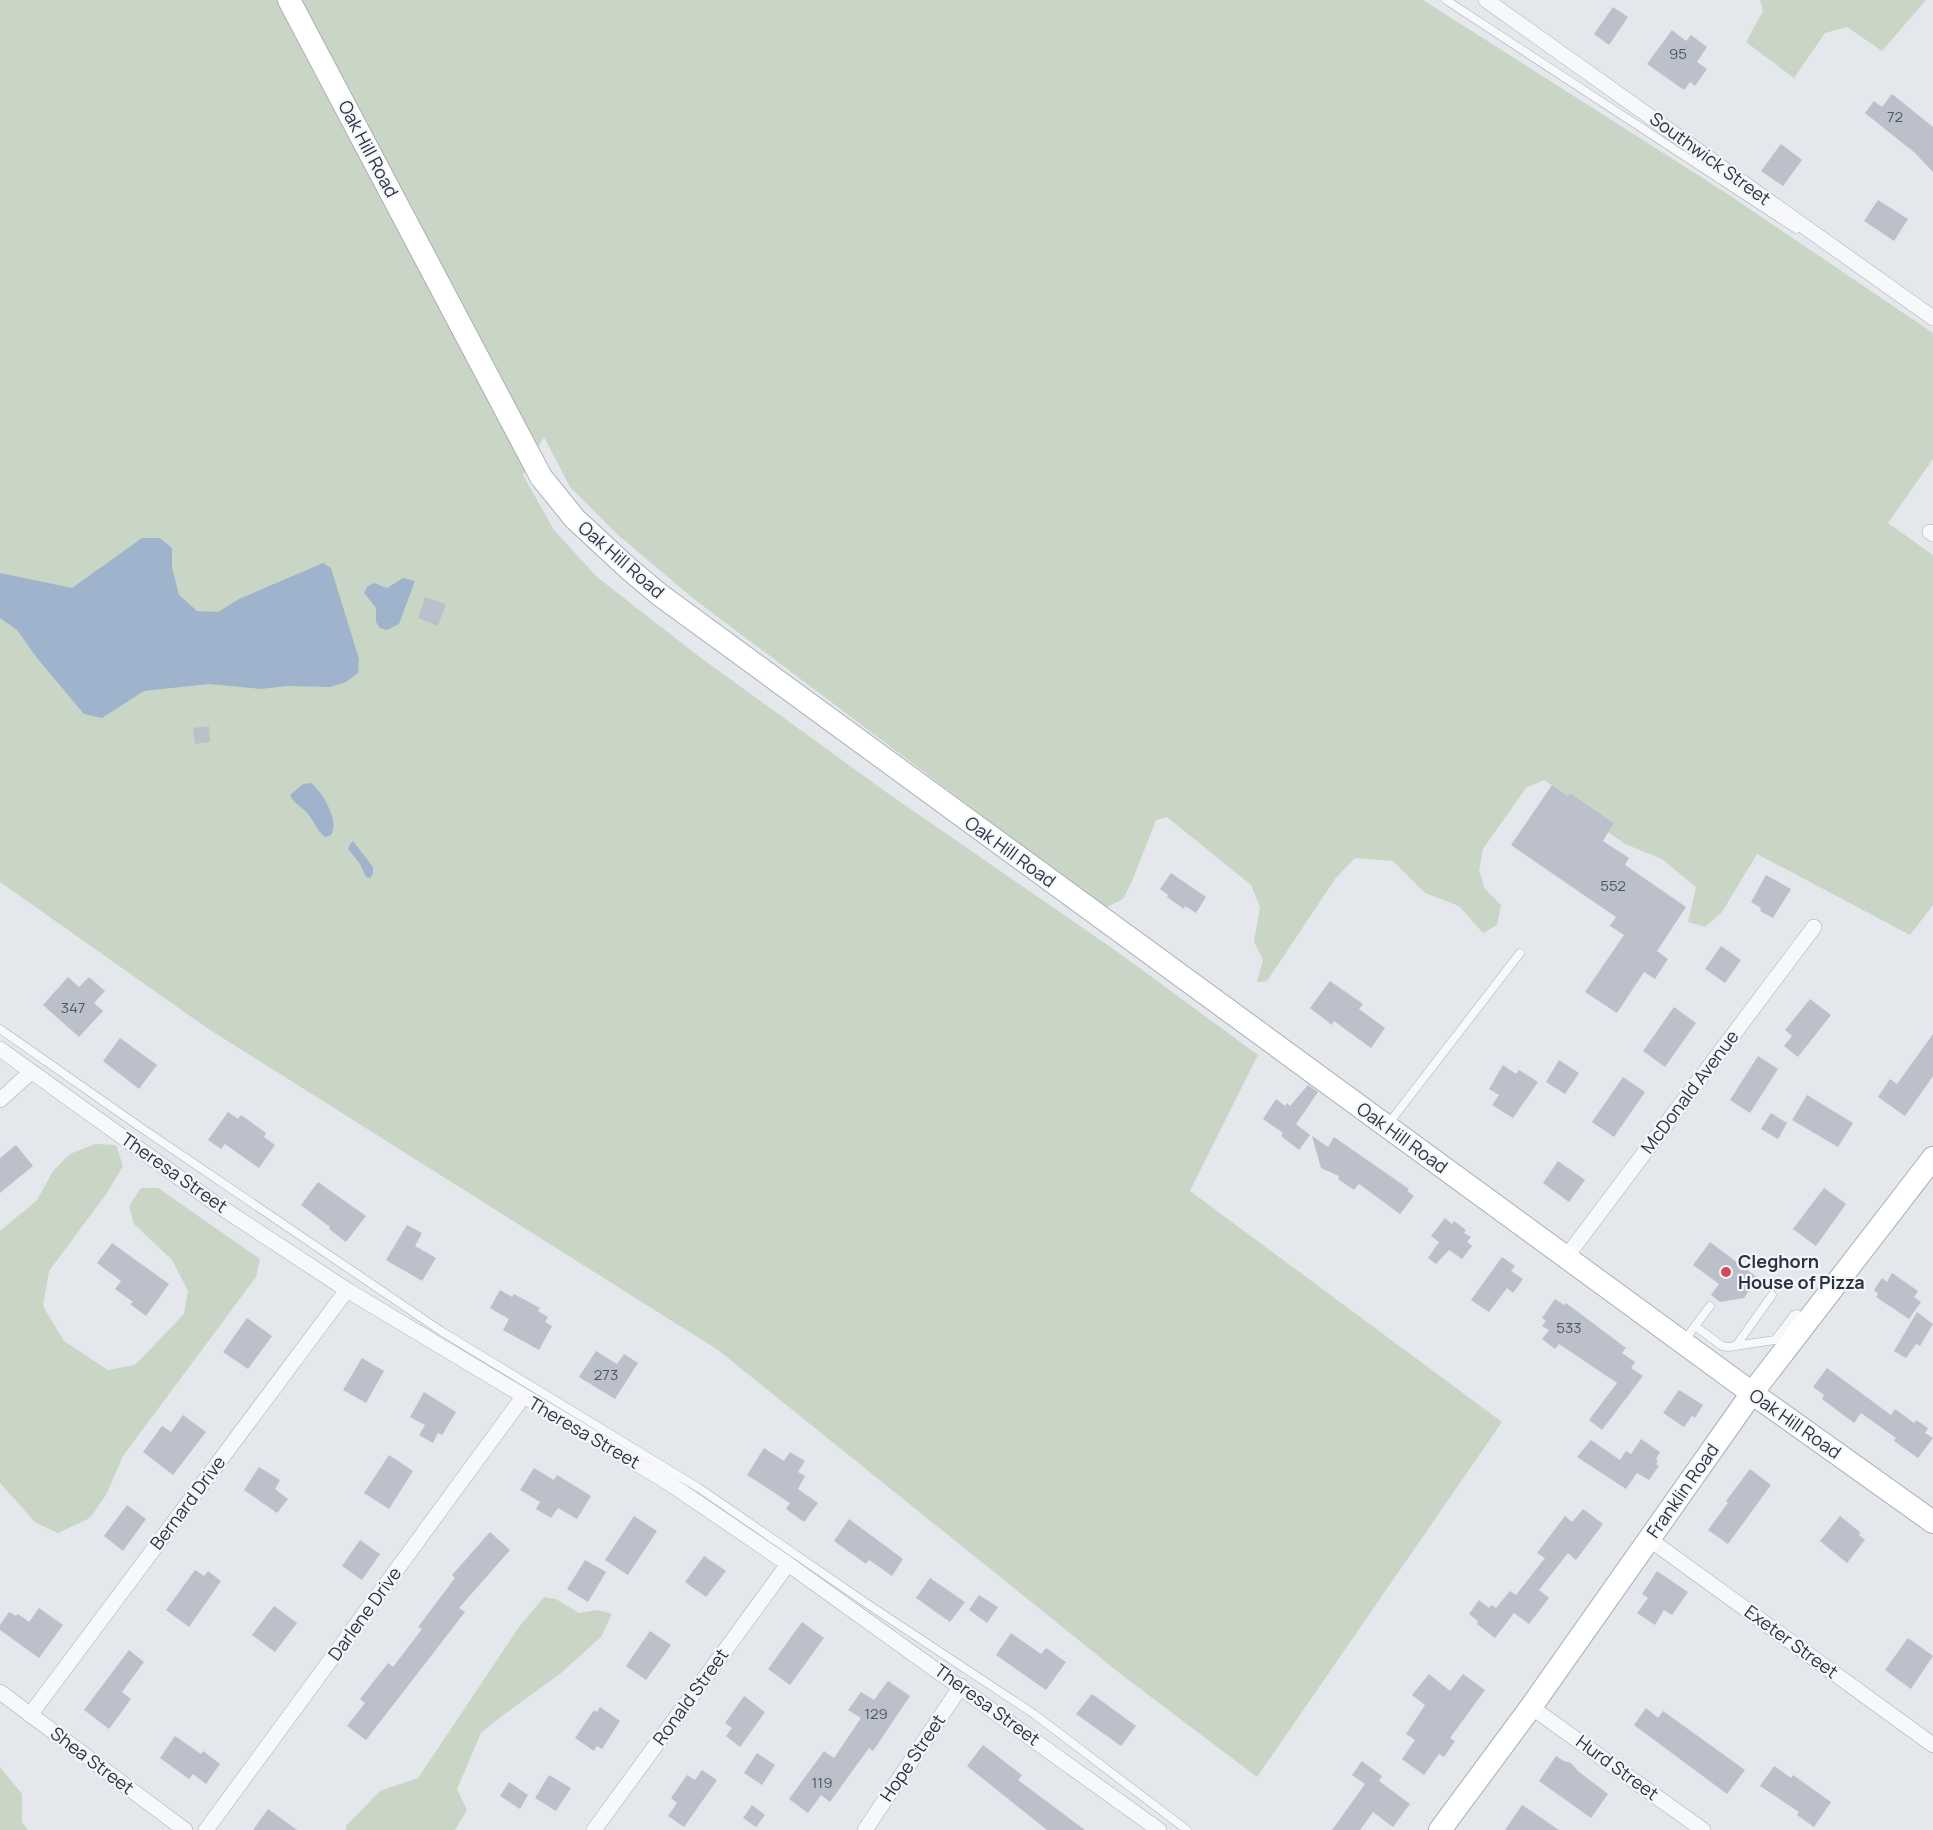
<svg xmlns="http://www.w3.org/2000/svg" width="1933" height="1830" viewBox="0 0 1933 1830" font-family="Manrope,sans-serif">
<rect width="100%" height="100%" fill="#e4e7ec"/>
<path fill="#c9d6c5" d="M0 0H1423L1726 193 1933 333V459L1888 523 1933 555V905L1910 935 1757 854 1722 912 1705 927 1688 922 1696 887 1662 859 1625 844 1608 832 1614 823 1570 793 1568 796 1544 780 1526 788 1483 849 1479 870 1485 889 1501 905 1497 925 1483 933 1459 906 1425 893 1393 861 1355 858 1335 879 1267 981 1257 982 1263 960 1254 942 1260 907 1251 885 1167 817 1156 820 1133 879 1123 899 1105 908 694 599 618 535 570 487 544 437 523 475 554 530 597 577 697 655 886 792 1119 953 1258 1055 1190 1191 1502 1422 1257 1777 1122 1675 718 1350 207 1028 0 882Z
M1760 0H1926L1882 51 1847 27 1825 33 1794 78 1746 42 1763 11Z
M95 1144 116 1145 123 1166 107 1193 49 1271 43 1306 64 1341 108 1370 135 1365 184 1314 188 1291 172 1260 134 1224 129 1206 141 1188H158L260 1259 256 1277 123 1456 106 1495 90 1518 58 1533 35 1522 0 1483V1231L37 1200 53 1171 70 1154Z
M544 1597 556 1599 579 1613 598 1610 612 1614 601 1637 561 1673 502 1716 481 1733 457 1789 467 1810 455 1830H346V1826L380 1791 418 1778 519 1627Z
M0 1767 22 1794V1822L28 1830H0Z"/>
<path fill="#9fb4cc" d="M142 538H160L172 548V567L179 595 197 611 218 612 239 599 323 563 331 568 359 659 358 673 346 682 330 687 287 686 261 689 209 684 144 691 102 718 84 714 37 658 17 630 0 618V573L72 588Z
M403 578 415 581 399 624 387 630 380 628 376 622V608L364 593 367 587 374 583 387 588Z
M311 783C323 793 340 821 331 835L325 837C317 831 314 821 307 813 301 806 294 804 290 795L303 784Z
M353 841 373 867V874L370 878 366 877 360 864 348 849 350 844Z"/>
<path fill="#bbc0ca" d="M1613 7 1628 17 1609 45 1594 34Z
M1672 30 1686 41 1691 35 1707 47 1697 62 1707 69 1695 86 1690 82 1684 90 1647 64Z
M1892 94 1933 127V172L1915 153 1865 113 1874 101 1882 107Z
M1781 144 1802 160 1783 186 1761 171Z
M1878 200 1908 219 1894 241 1864 221Z
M425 597 446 604 438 626 418 618Z
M209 726 210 742 195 744 193 728Z
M1552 785 1568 796 1570 793 1614 823 1603 841 1629 858 1625 865 1686 907 1657 951 1668 959 1655 979 1644 972 1617 1013 1585 992 1624 935 1610 926 1616 917 1511 845Z
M1171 873 1206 897 1196 913 1185 906 1184 909 1167 897 1168 895 1160 889Z
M1766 875 1791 889 1773 918 1760 911 1761 908 1751 902Z
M1721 946 1741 960 1725 983 1705 969Z
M68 977 79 987 89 977 105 991 94 1003 103 1011 79 1037 43 1005Z
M1330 981 1363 1004 1359 1009 1385 1028 1371 1048 1334 1021 1332 1025 1310 1008Z
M1810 999 1831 1015 1798 1057 1784 1046 1792 1036 1785 1030Z
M1674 1007 1696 1023 1665 1067 1643 1051Z
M1933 1034V1076L1905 1116 1878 1097 1890 1079 1897 1084Z
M120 1038 157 1065 139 1089 103 1061Z
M1758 1056 1778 1069 1750 1113 1730 1100Z
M1559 1060 1579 1073 1565 1094 1546 1082Z
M1503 1065 1516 1074 1519 1070 1538 1082 1513 1118 1492 1105 1499 1095 1489 1089Z
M1623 1077 1645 1092 1614 1137 1592 1122Z
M1308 1085 1318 1092 1296 1124 1310 1135 1299 1150 1281 1136 1283 1133 1263 1119 1276 1099 1285 1106 1287 1103 1290 1106Z
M1807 1095 1853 1123 1838 1147 1792 1120Z
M228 1112 238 1119 241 1115 266 1133 264 1137 275 1145 259 1168 225 1144 221 1149 208 1140Z
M1771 1113 1787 1123 1778 1139 1761 1129Z
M1312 1136 1328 1147 1334 1137 1409 1189 1407 1191 1414 1196 1400 1214 1359 1184 1354 1190 1338 1179 1339 1176 1321 1168Z
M16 1145 33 1166 0 1193V1158Z
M1558 1161 1585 1180 1569 1202 1543 1183Z
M318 1182 366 1216 346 1242 329 1229 330 1227 301 1205Z
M1824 1188 1846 1204 1816 1246 1793 1229Z
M1445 1218 1452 1224 1454 1221 1466 1230 1464 1233 1471 1237 1467 1242 1472 1246 1462 1259 1449 1250 1436 1264 1428 1258 1439 1242 1431 1236Z
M407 1225 422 1233 415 1246 436 1258 422 1281 386 1260Z
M1710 1242 1758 1278 1744 1298 1720 1302 1711 1295 1719 1284 1693 1265Z
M112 1243 169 1284 146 1316 130 1304 133 1302 115 1289 121 1281 97 1263Z
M1502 1257 1515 1266 1511 1271 1523 1279 1513 1293 1507 1288 1489 1312 1471 1300Z
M1892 1273 1918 1291 1914 1297 1921 1302 1909 1319 1876 1297 1878 1294 1874 1290 1882 1278 1887 1282Z
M500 1290 512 1297 514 1294 540 1308 538 1311 548 1317 545 1322 552 1326 539 1350 503 1330 509 1319 490 1308Z
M1555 1299 1564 1305 1566 1303 1626 1348 1622 1353 1635 1362 1631 1368 1643 1376 1602 1430 1589 1420 1617 1383 1559 1344 1555 1349 1542 1339 1549 1330 1542 1326 1546 1321 1542 1318Z
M1917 1312 1933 1324 1920 1346 1916 1344 1906 1358 1894 1351Z
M247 1318 272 1336 248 1369 223 1352Z
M596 1351 617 1364 624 1354 638 1363 615 1399 579 1377Z
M362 1358 384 1371 366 1403 343 1390Z
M1827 1368 1891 1415 1895 1409 1914 1423 1916 1420 1928 1428 1925 1433 1933 1438 1918 1458 1894 1441 1896 1438 1861 1413 1854 1423 1822 1399 1824 1395 1813 1387Z
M1679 1390 1703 1405 1695 1418 1692 1416 1684 1427 1663 1413Z
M424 1392 456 1412 442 1435 438 1433 433 1443 419 1435 425 1425 410 1417Z
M183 1415 206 1432 173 1475 143 1452 162 1426 171 1432Z
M1641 1439 1660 1452 1656 1459 1658 1461 1656 1464 1659 1466 1649 1480 1637 1473 1626 1489 1577 1457 1591 1440 1620 1460 1626 1451 1631 1454Z
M764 1448 784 1461 790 1452 805 1461 798 1472 805 1476 798 1489 818 1503 804 1522 786 1509 790 1503 747 1475Z
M389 1455 413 1471 389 1509 364 1493Z
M259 1467 280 1480 275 1489 288 1499 277 1513 244 1490Z
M534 1468 554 1480 557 1475 591 1496 577 1519 558 1508 551 1518 536 1509 540 1502 520 1490Z
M1750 1469 1771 1485 1728 1544 1708 1530 1728 1503 1726 1501Z
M127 1505 146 1519 123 1551 104 1536Z
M1583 1509 1603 1524 1576 1560 1568 1553 1539 1590 1549 1598 1529 1624 1514 1613 1495 1638 1477 1624 1478 1621 1469 1614 1479 1600 1489 1608 1491 1605 1496 1608 1510 1591 1516 1595 1545 1558 1537 1553 1565 1516 1572 1522Z
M634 1516 657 1531 628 1575 605 1560Z
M1840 1516 1860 1532 1859 1535 1865 1540 1847 1563 1820 1541Z
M849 1519 903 1559 892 1576 869 1560 866 1564 834 1541Z
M490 1532 510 1550 459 1608 465 1612 366 1740 347 1726 365 1703 360 1699 388 1663 393 1667 422 1629 418 1627 455 1578 452 1575Z
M360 1540 380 1554 362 1580 342 1566Z
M704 1556 726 1571 706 1597 685 1582Z
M585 1560 606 1572 588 1602 567 1589Z
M195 1570 204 1576 208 1571 221 1581 189 1627 166 1610Z
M1657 1571 1688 1592 1672 1615 1664 1610 1655 1625 1637 1613 1648 1598 1642 1594Z
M930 1578 965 1602 950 1622 916 1598Z
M979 1595 998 1607 987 1623 969 1610Z
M274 1606 297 1623 275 1652 252 1635Z
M39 1608 63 1625 39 1658 0 1630V1625L9 1612 16 1616 18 1614 29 1622Z
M802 1622 824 1638 790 1685 768 1669Z
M650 1631 671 1645 646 1680 626 1666Z
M1011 1633 1041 1654 1046 1648 1066 1662 1046 1690 996 1655Z
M1908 1638 1933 1656 1911 1689 1885 1670Z
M129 1650 144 1662 122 1692 131 1699 109 1729 84 1710Z
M1429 1674 1450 1691 1463 1674 1485 1690 1450 1738 1455 1741 1444 1757 1439 1754 1424 1775 1402 1759 1415 1740 1406 1734 1425 1705 1412 1695Z
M888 1681 910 1696 873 1751 869 1748 830 1802 821 1795 808 1813 789 1799 824 1751 834 1758 861 1718 848 1710 861 1692 874 1700Z
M1092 1694 1136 1726 1121 1746 1076 1714Z
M744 1696 765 1712 740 1747 726 1736 732 1728 725 1723Z
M600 1707 620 1721 602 1749 597 1746 594 1751 575 1738 594 1710 597 1712Z
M1646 1708 1658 1718 1663 1711 1745 1770 1727 1794 1634 1725Z
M175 1736 201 1754 203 1751 220 1764 206 1784 193 1774 189 1779 160 1758Z
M983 1745 1022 1775 1018 1780 1085 1830H1047L967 1766Z
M757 1753 775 1765 762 1785 744 1773Z
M1556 1756 1564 1761 1571 1763 1578 1771 1608 1794 1591 1818 1539 1781Z
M1362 1761 1382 1776 1379 1781 1410 1804 1393 1827 1373 1812 1360 1830H1332L1365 1784 1352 1775Z
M1774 1766 1791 1778 1793 1775 1831 1802 1814 1827 1797 1815 1799 1812 1760 1786Z
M702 1770 717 1780 684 1827 668 1816 677 1803 671 1798 687 1775 695 1780Z
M549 1775 571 1788 556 1811 535 1798Z
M509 1782 528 1795 520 1809 500 1796Z
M752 1805 765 1815 756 1827 743 1818Z
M1522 1805 1559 1830H1505Z
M268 1809 297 1830H253Z"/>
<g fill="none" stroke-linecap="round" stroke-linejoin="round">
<g stroke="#a9aeb7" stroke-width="9">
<path id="lane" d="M1446 0 1796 229
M0 1029 140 1127 441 1331 699 1488 869 1605 1034 1714 1187 1830
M1389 1123 1520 953
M1695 1326 1722 1346 1728 1347 1775 1340 1794 1315 1797 1314 1804 1319
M1684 1341 1710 1306
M1736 1346 1772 1295"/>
</g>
<g stroke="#a9aeb7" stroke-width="16">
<path id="street" d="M1486 0 1933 318
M1930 532 1933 534
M0 1049 216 1204 347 1290 669 1483 788 1564 1159 1830
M0 1100 31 1072
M1567 1256 1814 927
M1649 1539 1933 1745
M0 1692 185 1830
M1531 1707 1703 1830
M30 1715 347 1290
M206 1830 523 1397
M594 1830 788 1564
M865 1830 961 1686"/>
</g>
<g stroke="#a9aeb7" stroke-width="24">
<path id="secondary" d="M289 0 541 477 575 519 629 569 660 595 1752 1393 1933 1522
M1440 1830 1531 1707 1752 1393 1933 1158"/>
</g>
<use href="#lane" stroke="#f7f8fa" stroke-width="8"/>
<use href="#street" stroke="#f7f8fa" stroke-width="15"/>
<use href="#secondary" stroke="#fff" stroke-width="22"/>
</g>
<circle fill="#d1495b" stroke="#f4f6f9" stroke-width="2" cx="1726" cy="1272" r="6"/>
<g text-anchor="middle" stroke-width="4.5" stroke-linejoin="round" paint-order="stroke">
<g font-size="15" fill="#4f5766">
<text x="1678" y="59">95</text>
<text x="1895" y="122">72</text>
<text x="1613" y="891">552</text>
<text x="73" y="1013">347</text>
<text x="1569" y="1333">533</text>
<text x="606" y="1380">273</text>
<text x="876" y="1719">129</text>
<text x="822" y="1788">119</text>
</g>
<g font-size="18" fill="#2b3445" stroke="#f4f6f9">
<text transform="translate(368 149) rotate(62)" y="6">Oak Hill Road</text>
<text transform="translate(1710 159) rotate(36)" y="6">Southwick Street</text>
<text transform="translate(621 560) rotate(41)" y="6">Oak Hill Road</text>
<text transform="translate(1010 852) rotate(36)" y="6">Oak Hill Road</text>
<text transform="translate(1690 1092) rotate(-53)" y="6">McDonald Avenue</text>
<text transform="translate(1402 1138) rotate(36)" y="6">Oak Hill Road</text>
<text transform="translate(174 1173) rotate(35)" y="6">Theresa Street</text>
<text transform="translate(1795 1424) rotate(35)" y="6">Oak Hill Road</text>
<text transform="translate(584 1433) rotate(30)" y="6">Theresa Street</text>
<text transform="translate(1683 1491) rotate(-55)" y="6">Franklin Road</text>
<text transform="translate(188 1503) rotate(-53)" y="6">Bernard Drive</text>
<text transform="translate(365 1614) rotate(-54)" y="6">Darlene Drive</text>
<text transform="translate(1791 1642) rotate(36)" y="6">Exeter Street</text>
<text transform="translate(691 1697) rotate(-54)" y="6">Ronald Street</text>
<text transform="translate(987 1705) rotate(36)" y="6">Theresa Street</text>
<text transform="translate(913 1758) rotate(-56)" y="6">Hope Street</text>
<text transform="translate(92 1761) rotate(37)" y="6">Shea Street</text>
<text transform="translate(1617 1768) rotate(36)" y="6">Hurd Street</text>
</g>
<g font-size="18" font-weight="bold" fill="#2b3445" stroke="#f4f6f9" text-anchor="start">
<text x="1738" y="1268">Cleghorn<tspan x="1738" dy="21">House of Pizza</tspan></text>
</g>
</g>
</svg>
